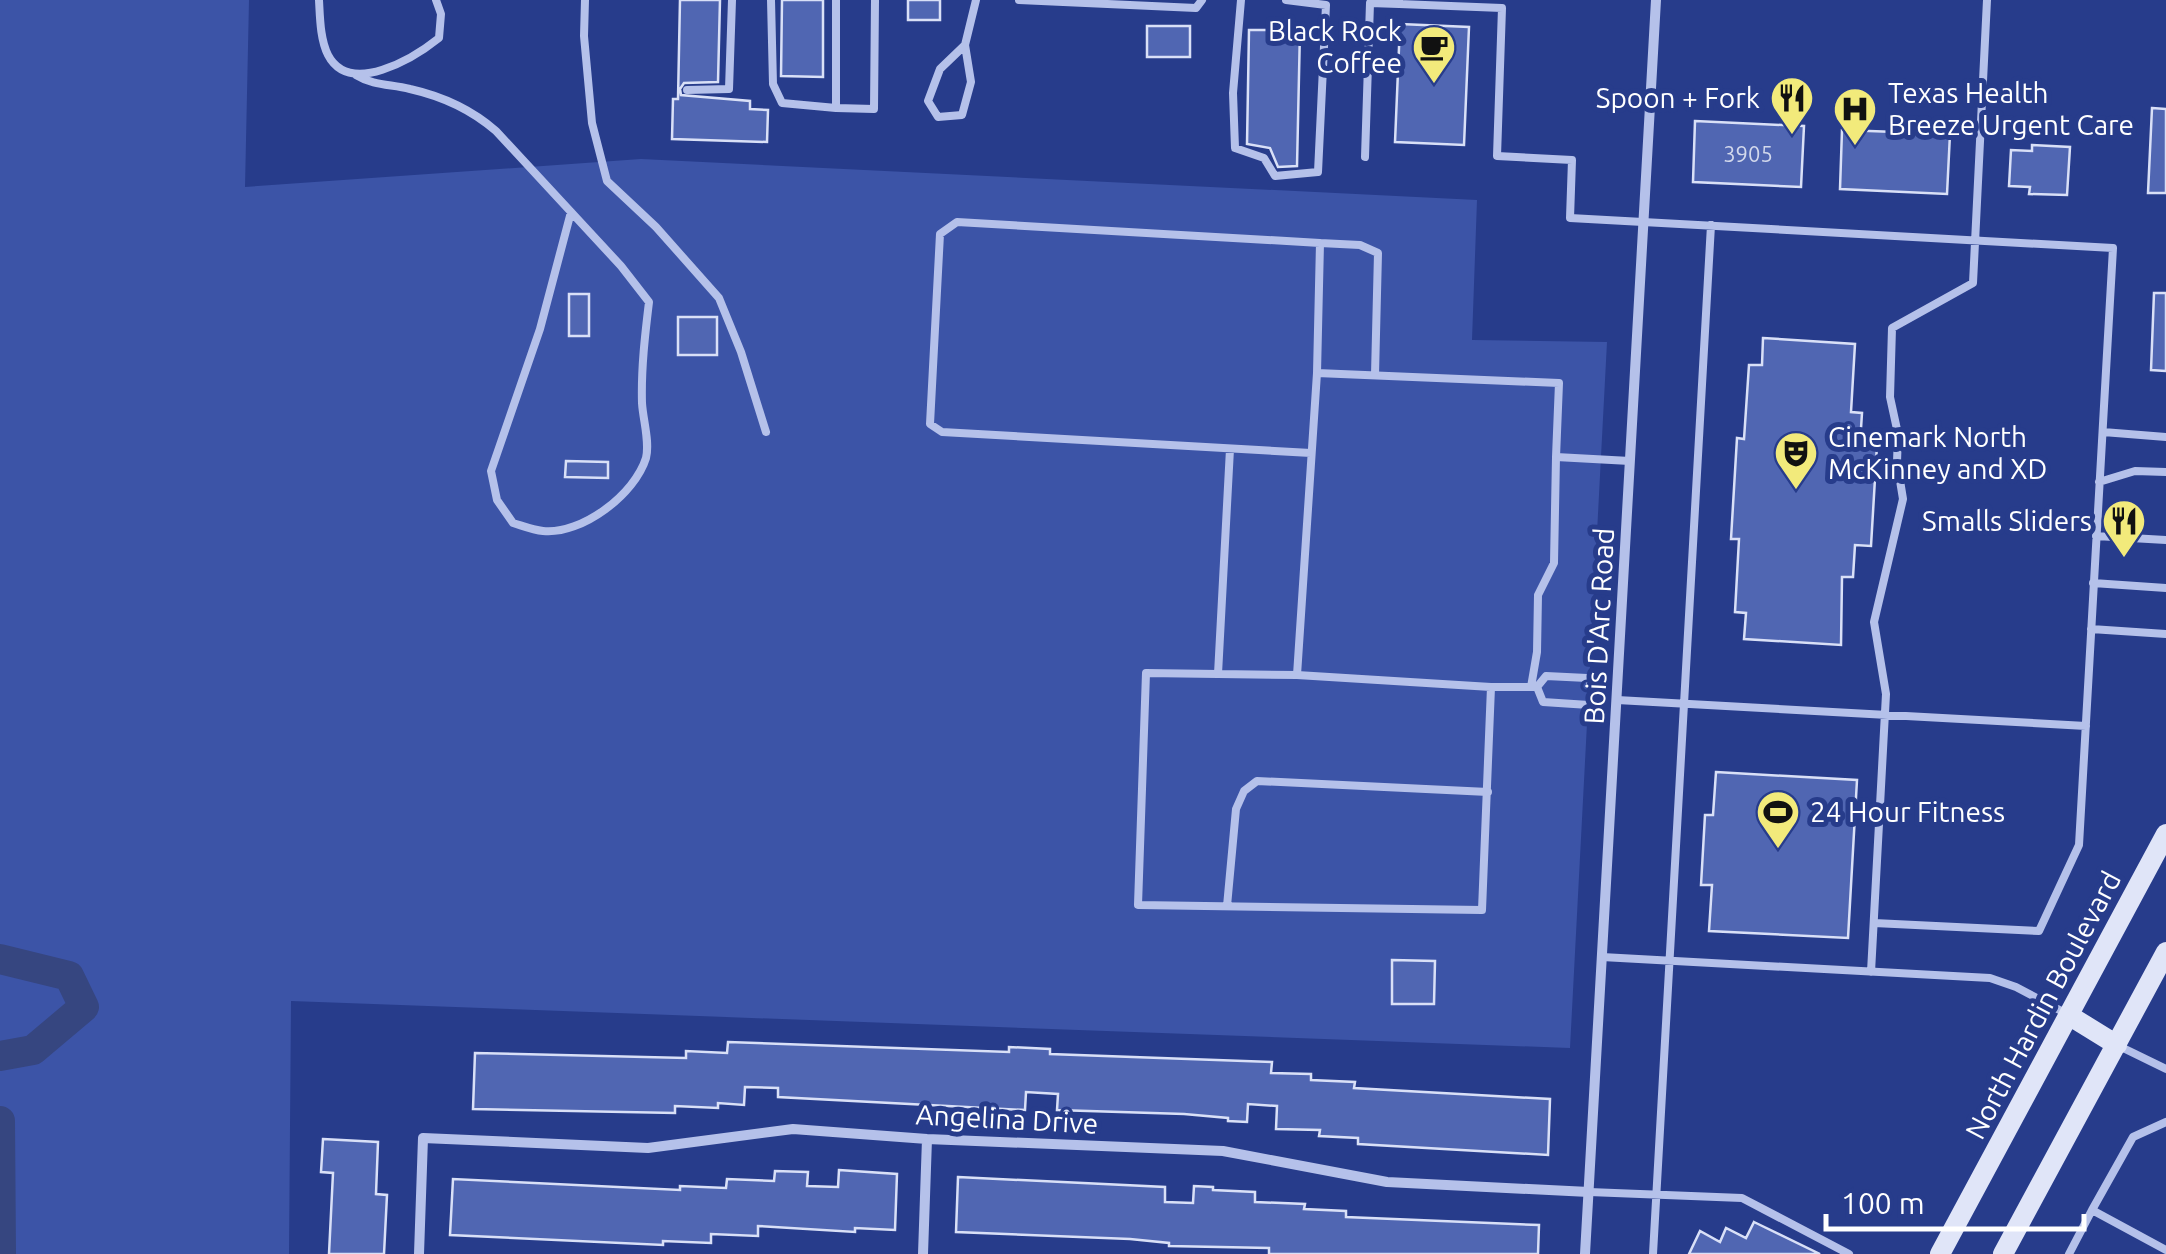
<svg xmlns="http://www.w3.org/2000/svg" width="2166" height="1254" viewBox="0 0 2166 1254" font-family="Ubuntu,sans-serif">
<rect width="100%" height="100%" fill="#273c8b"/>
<path fill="#3c54a7" d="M0 0H249L245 187 641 159 1477 200 1472 340 1607 342 1570 1048 291 1001 289 1254H0Z"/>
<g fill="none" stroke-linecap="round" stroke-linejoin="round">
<path stroke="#364680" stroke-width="30" d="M0 959 69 976 84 1007 33 1050 0 1056
M0 1121 1 1254"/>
</g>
<path fill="#5066b2" stroke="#d9e0f7" stroke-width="2.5" d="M680 0H720L718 82 684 83 680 89 681 95 750 101V109L768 110 767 142 672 139 673 99H678Z
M782 0H823V77L781 76Z
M908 0H940V20H908Z
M1400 24 1469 27 1464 145 1395 142Z
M1147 26H1190V57H1147Z
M1249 30H1300L1297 166 1278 167 1270 148 1247 144Z
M2152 108 2166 109V193H2148Z
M1695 121 1804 126 1801 187 1693 182Z
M1842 130 1950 134 1947 194 1840 189Z
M2032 145 2070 147 2067 195 2029 194 2030 187 2009 186 2011 150 2032 151Z
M2154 293H2166V371L2151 370Z
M569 294H589V336H569Z
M678 317H717V355H678Z
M1763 338 1855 344 1851 412 1862 413 1860 444 1877 445 1871 546 1855 545 1853 577H1842L1841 645 1744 639 1746 613 1735 612 1739 539H1731L1737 438 1744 439 1749 365H1762Z
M566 461 608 462V478L565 477Z
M1716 772 1857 780 1848 938 1709 931 1712 885H1701L1705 815H1713Z
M1392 960 1435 961 1434 1004H1392Z
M728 1042 1009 1052V1047L1050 1049V1054L1272 1062 1271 1073 1311 1074V1080L1355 1082 1354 1088 1550 1099 1548 1155 1358 1144V1138L1319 1136 1320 1130 1276 1129 1277 1106 1248 1104 1247 1122 1228 1121V1118L1184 1114 1057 1110 1058 1094 1026 1092 1025 1110 778 1097V1088L745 1087 744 1105 718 1103V1108L675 1106V1113L473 1109 475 1053 686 1058V1051L727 1053Z
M323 1139 378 1142 376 1194 387 1195 384 1254H329L333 1173 321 1172Z
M839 1170 897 1174 895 1230 855 1228V1232L758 1226V1236L711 1234V1243L663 1241V1245L450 1235 453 1179 680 1190V1186L726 1188 727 1179 774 1181 775 1171 808 1172 807 1186 838 1187Z
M958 1177 1165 1187V1202L1193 1203 1194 1186 1213 1187V1190L1255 1192V1202L1305 1204 1304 1209 1346 1211V1217L1539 1225 1538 1254H1269V1248L1169 1246V1243L1130 1239 956 1232Z
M1754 1222 1820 1254H1689L1700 1231 1720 1242 1726 1228 1746 1238Z"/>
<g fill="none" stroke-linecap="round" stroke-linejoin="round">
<path stroke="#b5c1ea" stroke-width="8" d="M319 0C320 17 320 39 328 55 350 97 414 58 439 38L441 14 436 0
M585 0 584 36 592 123 607 181 656 227 719 298 741 352 766 432
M771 0 773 84 782 103 836 108V0
M1019 0 1196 8 1202 0
M1241 0 1233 93 1235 148 1264 158 1275 176 1318 172 1326 5 1286 0
M1399 4 1502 8 1497 156 1572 160 1570 218 2113 248 2079 845 2039 931 1874 923
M965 45 940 69 928 101 938 117 962 115 971 82 965 45 976 0
M356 75C374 86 390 84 410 89 441 96 472 110 496 131L621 266 649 302C645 335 641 369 642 403 643 420 650 442 646 458 635 494 582 535 543 531 533 530 523 526 513 523L497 500 491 471 540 329 571 212
M687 90 729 89 732 0
M836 108 874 109 875 0
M1365 157 1370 3 1399 4V0
M1320 243 1360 245 1378 253 1375 375
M2103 432 2166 437
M1311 453 942 432 930 424 940 234 957 222 1320 243 1317 373
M2099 482 2135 471 2166 472
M2096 536 2166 540
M2093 583 2166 588
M2091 629 2166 634
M1218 674 1230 449
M1297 675 1146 673 1138 905 1482 910 1491 687 1297 675 1317 373 1559 383 1556 457 1630 461
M1491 687H1531L1537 652 1538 595 1554 563 1556 457
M1531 687H1537L1546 676 1587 678 1598 692
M1537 687 1543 702 1589 705 1598 692
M1617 700 2086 726
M1227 906 1236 809 1244 791 1257 781 1488 792
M1602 957 1990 978 2016 987 2069 1015
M1871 972 1886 694 1874 622 1903 499 1897 462 1898 434 1890 397 1892 328 1973 283 1987 0
M2121 1047 2166 1069
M2166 1122 2133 1137 2092 1210 2166 1250
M1589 1192 1742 1198 1849 1254
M1653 1254 1711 225
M2069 1254 2092 1210"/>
<path stroke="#b5c1ea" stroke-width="10" d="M419 1254 423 1138 648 1148 793 1129 927 1139 1223 1151 1387 1182 1589 1192
M923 1254 927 1139
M1585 1254 1656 0"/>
<path stroke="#e0e5f8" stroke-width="20" d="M2070 1016 2117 1045
M1940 1254 2166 834
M2003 1254 2166 952"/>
</g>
<defs>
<g id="cafe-pin" transform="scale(2.25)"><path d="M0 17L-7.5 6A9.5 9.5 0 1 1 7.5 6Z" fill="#f2ea7b" stroke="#273c8b"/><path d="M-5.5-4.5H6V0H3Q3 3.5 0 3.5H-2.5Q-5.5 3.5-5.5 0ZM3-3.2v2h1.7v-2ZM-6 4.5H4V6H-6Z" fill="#111"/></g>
<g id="restaurant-pin" transform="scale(2.25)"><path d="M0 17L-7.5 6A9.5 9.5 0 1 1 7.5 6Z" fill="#f2ea7b" stroke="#273c8b"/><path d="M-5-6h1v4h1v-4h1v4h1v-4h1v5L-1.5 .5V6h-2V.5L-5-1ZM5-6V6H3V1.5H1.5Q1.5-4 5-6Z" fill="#111"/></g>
<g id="hospital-pin" transform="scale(2.25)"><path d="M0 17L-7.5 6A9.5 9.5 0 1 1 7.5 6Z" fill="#f2ea7b" stroke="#273c8b"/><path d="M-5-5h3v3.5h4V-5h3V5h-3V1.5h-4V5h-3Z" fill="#111"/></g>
<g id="theatre-pin" transform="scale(2.25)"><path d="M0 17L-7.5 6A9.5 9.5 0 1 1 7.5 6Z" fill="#f2ea7b" stroke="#273c8b"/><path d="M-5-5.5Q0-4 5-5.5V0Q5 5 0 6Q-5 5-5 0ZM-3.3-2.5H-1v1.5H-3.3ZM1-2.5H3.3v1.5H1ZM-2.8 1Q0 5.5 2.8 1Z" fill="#111"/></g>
<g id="stadium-pin" transform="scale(2.25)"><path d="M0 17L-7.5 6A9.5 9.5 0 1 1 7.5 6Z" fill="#f2ea7b" stroke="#273c8b"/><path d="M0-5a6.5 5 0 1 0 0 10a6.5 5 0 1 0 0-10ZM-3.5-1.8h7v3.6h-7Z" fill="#111"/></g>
</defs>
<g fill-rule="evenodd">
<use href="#cafe-pin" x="1434" y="47"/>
<use href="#restaurant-pin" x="1792" y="98"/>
<use href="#hospital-pin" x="1855" y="109"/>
<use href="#theatre-pin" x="1796" y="453"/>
<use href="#restaurant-pin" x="2124" y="521"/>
<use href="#stadium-pin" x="1778" y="812"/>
</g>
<g text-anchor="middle" stroke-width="10" stroke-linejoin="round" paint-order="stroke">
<g font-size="22" fill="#d3d9ec">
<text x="1748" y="162">3905</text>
</g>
<g font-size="28" fill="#fff" stroke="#273c8b" text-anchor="end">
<text x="1402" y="41">Black Rock<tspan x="1402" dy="32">Coffee</tspan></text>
<text x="1888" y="103" text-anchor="start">Texas Health<tspan x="1888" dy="32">Breeze Urgent Care</tspan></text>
<text x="1760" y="108">Spoon + Fork</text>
<text x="1828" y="447" text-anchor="start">Cinemark North<tspan x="1828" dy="32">McKinney and XD</tspan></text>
<text x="2092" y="531">Smalls Sliders</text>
<text x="1810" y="822" text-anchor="start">24 Hour Fitness</text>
</g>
<g font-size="28" fill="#fff" stroke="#273c8b">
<text transform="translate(1599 626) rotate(-87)" y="10">Bois D'Arc Road</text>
<text transform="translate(2043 1005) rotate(-62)" y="10">North Hardin Boulevard</text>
<text transform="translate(1007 1119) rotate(3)" y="10">Angelina Drive</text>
</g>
</g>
<path d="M1826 1214v15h258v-15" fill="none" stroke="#ffffff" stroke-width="5"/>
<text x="1841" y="1214" font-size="30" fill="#ffffff" stroke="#273c8b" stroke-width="8" paint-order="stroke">100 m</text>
</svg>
